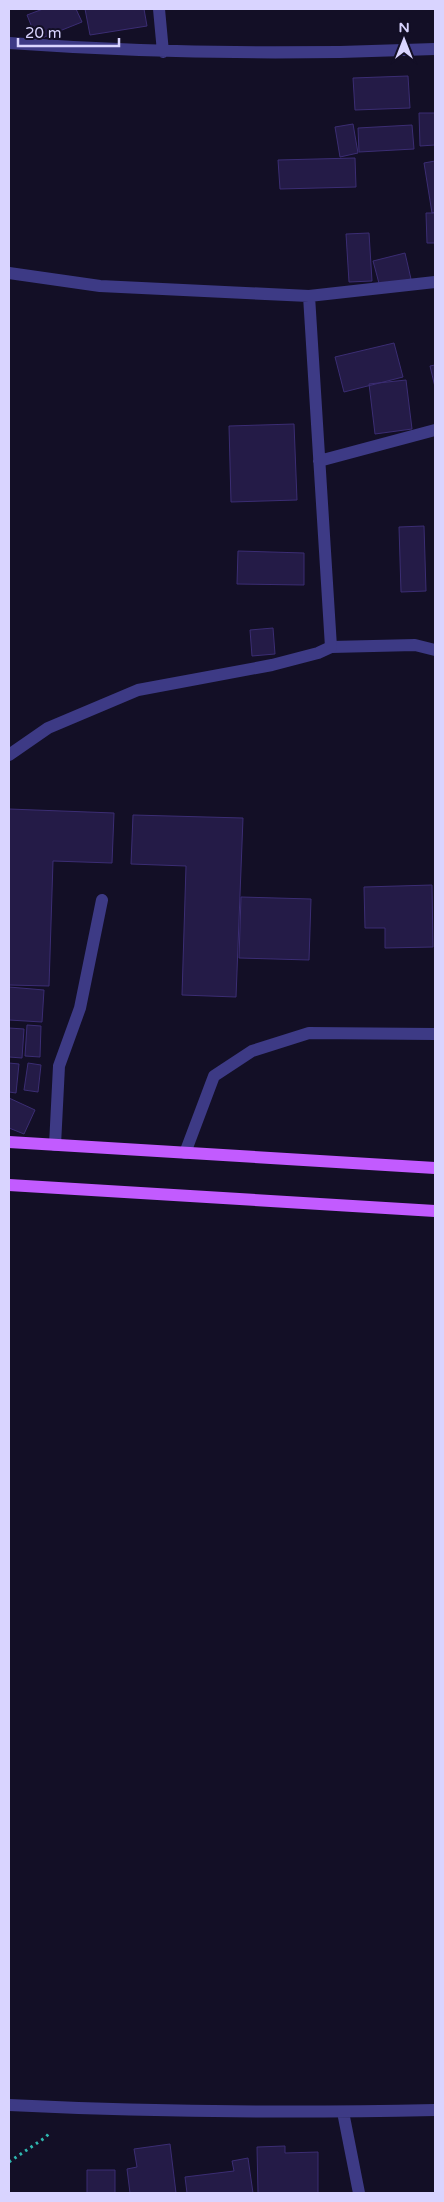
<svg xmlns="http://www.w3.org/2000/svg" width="444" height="2202" viewBox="0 0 444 2202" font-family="'Varela Round',sans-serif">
<rect width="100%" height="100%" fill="#130f26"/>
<path fill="#241b47" stroke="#3b2d73" d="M43 9H76L82 22 37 40 27 15Z
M85 9H144L147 26 90 35Z
M408 76 410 108 355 110 353 78Z
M419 113H435V145L420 146Z
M353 124 358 153 340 157 335 127Z
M412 125 414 149 359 152 358 128Z
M355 158 356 187 280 189 278 160Z
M435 161V212L432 213 424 163Z
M426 213H435V243H427Z
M369 233 372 281 349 282 346 234Z
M405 253 411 279 380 287 373 261Z
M394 343 403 377 344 392 335 357Z
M435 365V387L430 366Z
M406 380 412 429 375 434 369 384Z
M294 424 297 500 231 502 229 426Z
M424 526 426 591 401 592 399 527Z
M238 551 304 553V585L237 584Z
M273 628 275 654 252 656 250 630Z
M9 809 114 813 112 863 53 861 49 986 9 985Z
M133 815 243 818 236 997 182 995 186 866 131 864Z
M432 885 433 947 385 948V928H365L364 887Z
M241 897 311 899 309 960 239 958Z
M9 987 44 990 42 1022 9 1020Z
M27 1025 41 1026 40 1057 25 1056Z
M9 1028 24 1029 22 1058 9 1057Z
M9 1063 19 1064 16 1093 9 1092Z
M28 1063 41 1065 38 1092 24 1090Z
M9 1098 35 1110 24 1134 9 1128Z
M170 2144 176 2193H130L127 2169 137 2167 134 2149Z
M285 2146V2153L318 2152V2193H258L257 2147Z
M248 2158 253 2193H187L185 2177 234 2171 232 2161Z
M87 2170H115V2193H87Z"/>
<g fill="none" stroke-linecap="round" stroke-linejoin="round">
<path stroke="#2fb8b0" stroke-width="3" stroke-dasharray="2.5 4" stroke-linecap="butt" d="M9 2162 46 2137 50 2132"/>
<path stroke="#3d3a85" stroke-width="12" d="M331 647 415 645 435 650
M55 1145 59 1066 80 1008 102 900
M185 1153 214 1076 252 1051 309 1033 435 1034"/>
<path stroke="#3d3a85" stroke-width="12" d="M159 9 163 52
M9 43C151 53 293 55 435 49
M9 273 100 286 309 296 435 282
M319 461 435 430
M9 755 48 728 138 690 272 665 318 653 331 647 309 296
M9 2105C151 2112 293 2113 435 2110
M343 2112 359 2193"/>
<path stroke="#c25bff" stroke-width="12" d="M9 1142 435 1168
M9 1185 435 1211"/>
</g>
<rect width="444" height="2202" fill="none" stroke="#d9d4ff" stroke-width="20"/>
<g transform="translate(404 40)" stroke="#130f26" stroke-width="4" paint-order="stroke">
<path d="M0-4L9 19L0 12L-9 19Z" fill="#d9d4ff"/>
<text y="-8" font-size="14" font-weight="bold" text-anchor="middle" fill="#d9d4ff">N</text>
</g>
<path d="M18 38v8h101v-8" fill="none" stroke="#d9d4ff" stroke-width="2.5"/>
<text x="25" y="38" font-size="15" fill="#d9d4ff" stroke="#130f26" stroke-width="4" paint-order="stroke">20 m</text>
</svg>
